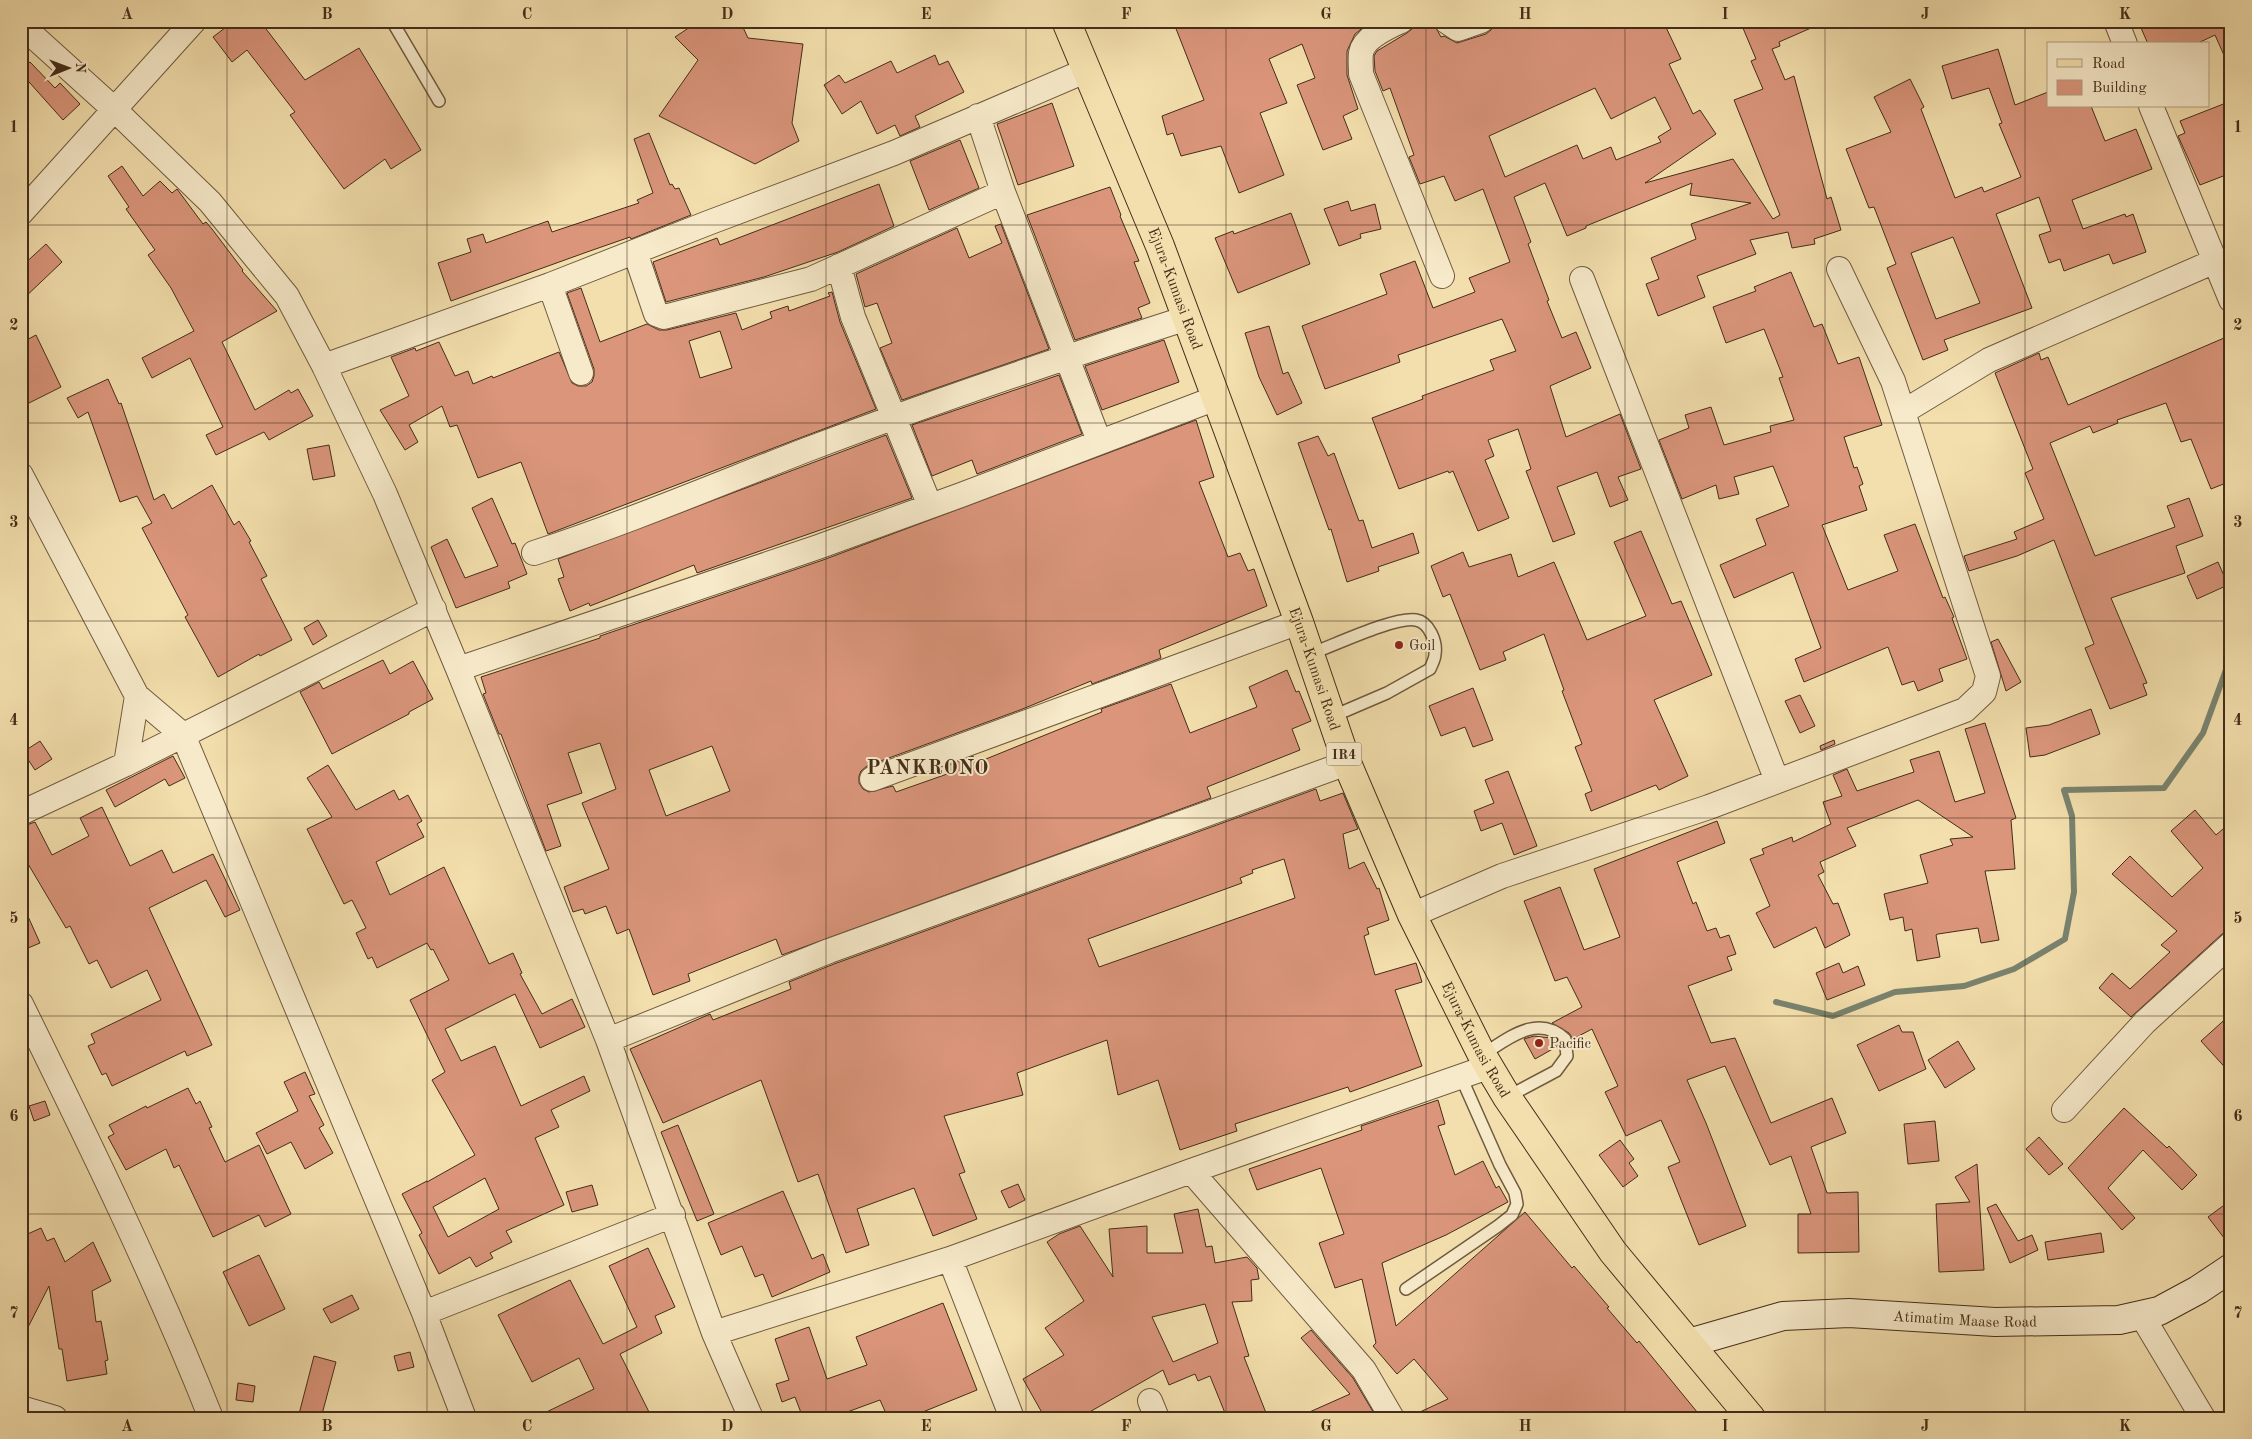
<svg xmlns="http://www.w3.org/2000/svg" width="2252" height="1439" viewBox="0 0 2252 1439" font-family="'Old Standard TT',serif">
<rect width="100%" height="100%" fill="#f3dfad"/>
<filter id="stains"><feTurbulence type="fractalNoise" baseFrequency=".004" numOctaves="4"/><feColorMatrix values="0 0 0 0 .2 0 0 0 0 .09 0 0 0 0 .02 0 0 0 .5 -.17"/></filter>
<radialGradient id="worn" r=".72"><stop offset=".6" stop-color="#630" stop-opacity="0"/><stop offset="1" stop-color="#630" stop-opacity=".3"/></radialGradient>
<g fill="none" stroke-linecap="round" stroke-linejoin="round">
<path stroke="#79836f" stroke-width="6" d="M1776 1002 1833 1016 1895 992 1964 986 2014 969 2065 939 2074 892 2072 816 2064 790 2164 788 2203 733 2231 656"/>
</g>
<path fill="#da957b" stroke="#442d1a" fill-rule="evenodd" d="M234 21H260L305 80 359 48 421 150 391 169 385 159 344 189 290 115 295 112 247 50 232 62 213 37Z
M699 21H740L748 38 803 44 792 123 799 141 755 164 659 116 698 60 675 37Z
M1173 21H1371L1355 34 1347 51V75L1358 109 1343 116 1352 139 1323 150 1297 85 1315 78 1302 44 1269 59 1287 103 1260 113 1284 175 1239 193 1221 146 1181 156 1173 133 1167 135 1162 116 1204 100Z
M1415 21H1432L1441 37 1444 36 1457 43 1486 34 1491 30 1494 24 1501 21H1663L1681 59 1669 64 1693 114 1700 110 1716 134 1645 183 1733 159 1773 219 1780 215 1734 100 1763 89 1751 61 1756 59 1740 21H1827L1779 42 1780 46 1772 49 1785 80 1794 76 1827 199 1831 197 1841 230 1814 239 1815 244 1792 248 1788 232 1750 240 1756 254 1697 276 1705 297 1658 316 1646 284 1659 279 1651 258 1696 239 1691 224 1751 203 1690 195 1692 183 1586 226V228L1567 236 1545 183 1514 197 1531 242 1528 244 1549 300 1547 301 1562 338 1576 332 1591 368 1550 386 1566 437 1620 414 1641 469 1618 477 1628 500 1610 507 1597 472 1557 487 1575 534 1553 542 1526 471 1531 469 1518 429 1488 440 1494 456 1485 460 1509 518 1478 531 1453 471 1449 473 1448 471 1399 489 1372 418 1423 399 1422 396 1494 370 1490 360 1516 351 1502 319 1398 355 1400 362 1325 389 1302 326 1387 294 1380 274 1415 261 1433 308 1475 292 1469 278 1510 262 1483 189 1455 201 1444 176 1420 184 1409 157 1414 155 1390 88 1383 91 1375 71 1374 56 1377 51 1407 33 1412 29ZM1595 88 1611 119 1655 97 1671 129 1658 137 1661 142 1616 160 1611 147 1583 159 1577 145 1505 177 1489 136Z
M2138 21H2231V71L2215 35 2196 44H2148Z
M1998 49 2015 105 2048 92V106H2091L2105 141 2136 129 2152 169 2072 200 2083 229 2125 214 2126 217 2133 214 2146 252 2113 264 2109 254 2064 271 2060 259 2049 263 2039 235 2051 231 2039 197 1996 214 2032 308 1944 340 1948 350 1923 360 1887 268 1896 264 1874 207 1869 208 1846 149 1891 132 1874 97 1910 79 1924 107 1921 109 1955 198 1982 187 1984 192 2021 177 1999 124 2002 123 1989 88 1952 99 1942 66ZM1953 237 1980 303 1936 319 1911 253Z
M935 55 939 65 948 61 964 92 915 116 920 127 900 136 895 125 877 134 861 101 842 114 824 85 839 75 845 83 891 61 897 73Z
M30 62 55 88 60 83 80 104 63 120 21 73V69Z
M2231 101V173L2200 185 2178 136 2185 133 2180 121Z
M1052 103 1074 166 1018 185 997 124Z
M649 133 670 185 672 184 675 189 679 188 691 215 631 239 630 237 587 252 451 301 438 263 471 252 467 239 483 234 486 243 548 221 552 232 639 203 637 200 653 193 634 139Z
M960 140 979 188 929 210 910 161Z
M122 166 143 196 160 181 172 193 177 189 203 224 206 222 212 229 243 270 242 271 277 311 222 342 255 410 289 390 291 393 298 389 313 416 269 440 264 432 216 455 206 435 223 427 190 358 152 378 142 358 194 331 171 288 148 255 155 250 126 209 129 207 108 176Z
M879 184 894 226 838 252 764 277 666 302 653 262 717 238 720 245Z
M1110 187 1121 215 1120 216 1139 261 1134 262 1150 303 1138 308 1142 318 1075 340 1027 215Z
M1348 201 1351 211 1375 204 1381 229 1360 234 1361 238 1339 246 1324 209Z
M1291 213 1310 264 1238 293 1215 238 1233 231 1234 234Z
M1001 224 1049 349 902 400 880 348 892 343 877 303 865 307 856 274 957 228 969 258 1002 243 995 226Z
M46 244 62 262 21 301V267Z
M1791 272 1814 327 1822 324 1838 364 1859 357 1882 425 1844 437 1854 468 1857 467 1863 484 1859 486 1867 510 1822 525 1848 590 1898 571 1884 535 1915 524 1943 598 1945 597 1954 617 1952 618 1967 659 1939 669 1943 681 1918 691 1914 681 1902 685 1888 647 1804 682 1795 659 1821 648 1793 572 1734 598 1720 565 1766 545 1756 519 1789 506 1773 466 1734 477 1739 494 1719 499 1716 485 1682 499 1659 440 1689 428 1685 415 1711 407 1724 445 1771 432 1770 426 1794 420 1779 378 1783 377 1764 329 1726 343 1713 307 1756 291 1754 287Z
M581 288 600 342 647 324 659 330H667L736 313 742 330 772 318 770 312 788 306 789 311 830 296 828 293 832 292 840 322 876 409 548 534 521 462 478 478 457 425 450 427 442 406 409 425 418 442 405 450 380 410 409 396 391 357 415 348 416 351 439 342 455 376 468 371 473 384 492 376 493 378 559 352 572 383 578 386H586L592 382 594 376V369L567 293ZM720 331 732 368 700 378 689 341Z
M1269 326 1283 374 1288 372 1302 403 1277 415 1259 377 1245 333Z
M36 335 61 387 21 407V343Z
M2231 335V481L2211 489 2191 439 2181 442 2166 403 2117 420 2118 423 2093 433 2090 426 2050 443 2095 556 2175 527 2167 506 2189 498 2203 536 2176 546 2185 573 2111 598 2147 683 2143 684 2147 695 2110 709 2085 648 2094 644 2054 540 2017 556 1969 571 1964 556 2017 539 2014 532 2044 519 2025 473 2033 469 1995 373 2039 353 2041 360 2048 357 2068 405Z
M1164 340 1179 382 1102 410 1085 366Z
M1059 375 1082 434 977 474 972 460 932 476 912 425Z
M108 379 119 404 121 403 154 500 164 494 172 509 212 485 234 525 239 521 251 541 249 542 267 576 261 579 292 640 260 656 259 654 218 677 185 617 188 615 142 528 152 523 137 496 120 502 88 412 78 418 67 398Z
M1196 420 1214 477 1199 482 1228 557 1240 553 1248 571 1254 569 1267 606 1159 650 1161 658 1092 684 1091 681 1020 710 867 766 861 771 859 776V783L863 789 869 792 893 786 896 792 950 773 947 766 973 756 976 763 1102 712 1101 709 1171 684 1190 733 1257 707 1249 687 1287 670 1296 692 1299 691 1311 721 1292 729 1300 750 1207 787 1211 798 782 955 776 939 688 974 690 981 653 995 629 929 617 934 606 906 585 914 583 909 573 912 564 887 609 869 582 803 616 789 600 743 568 753 582 793 547 805 561 846 546 851 501 734H499L483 694 486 693 481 677 600 638V636L823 560ZM712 746 730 791 666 816 649 770Z
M886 435 912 498 697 573 694 565 590 606 589 603 570 611 558 579 564 577 558 559Z
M1318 436 1328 456 1334 453 1359 521 1363 520 1372 548 1413 533 1419 553 1378 567 1379 571 1347 582 1331 529 1329 530 1298 443Z
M329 445 335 476 313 480 307 449Z
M492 498 512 544 515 543 527 574 508 582 510 588 456 608 431 547 447 539 465 578 498 566 472 508Z
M1641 531 1672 604 1681 601 1712 675 1654 700 1688 776 1659 790 1656 785 1591 811 1585 794 1592 791 1575 747 1582 744 1562 691 1564 690 1544 634 1503 652 1506 660 1480 670 1450 594 1443 597 1431 566 1463 552 1469 567 1511 554 1518 577 1554 562 1587 640 1646 616 1614 542Z
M2218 562 2228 585 2197 599 2187 576Z
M318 620 327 636 313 645 304 628Z
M1998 639 2021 682 2006 691 1991 642Z
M383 660 390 674 413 661 433 699 409 712V714L332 754 300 692 319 682 323 689Z
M1473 688 1493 740 1473 747 1465 727 1441 736 1429 706Z
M1800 695 1815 726 1800 733 1785 701Z
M2091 709 2100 734 2045 755 2030 757 2026 728 2049 725Z
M1985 723 2016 818 2011 820 2015 869 1985 871 1999 940 1981 943 1978 928 1938 934 1936 935 1940 957 1917 961 1912 929 1905 931 1903 917 1890 920 1884 894 1928 883 1920 855 1953 845 1950 839 1973 837 1918 800 1847 828 1856 846 1820 862 1824 872 1818 875 1833 904 1838 903 1850 935 1825 948 1816 927 1774 948 1756 913 1770 906 1750 859 1764 854 1762 849 1792 837 1793 842 1831 824 1823 802 1842 796 1833 775 1847 769 1857 791 1914 772 1910 760 1939 751 1955 802 1985 793 1965 729Z
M1834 740 1835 744 1821 750 1820 746Z
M40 741 52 759 35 770 23 752Z
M173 756 185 778 169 786 165 779 115 807 106 790Z
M328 765 356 810 394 790 399 800 408 795 422 821 417 824 424 837 376 862 390 895 444 867 489 964 513 953 522 973 520 974 542 1014 572 999 585 1027 540 1048 515 994 445 1029 461 1061 495 1046 521 1106 584 1076 590 1091 551 1110 559 1127 535 1138 564 1205 506 1231 512 1242 490 1253 493 1258 476 1267 470 1257 439 1274 419 1235 422 1233 402 1194 427 1181V1182L475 1155 432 1080 445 1072 410 1000 449 980 433 949 431 950 427 943 377 968 372 957 368 959 356 933 366 928 352 900 344 904 307 829 332 817 307 778ZM485 1178 499 1209 448 1237 433 1207Z
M1508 771 1537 846 1514 855 1502 823 1481 831 1474 811 1494 803 1485 780Z
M1316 789 1320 801 1343 793 1358 829 1343 834 1349 869 1364 862 1377 889 1379 888 1389 920 1367 928 1369 934 1364 936 1375 975 1416 963 1422 982 1395 990 1422 1066 1350 1092 1348 1087 1235 1124 1237 1131 1180 1150 1158 1080 1118 1095 1107 1040 1017 1073 1023 1095 944 1116 965 1172 959 1174 977 1219 933 1236 914 1188 857 1209 869 1245 846 1253 818 1174 798 1182 761 1080 663 1123 630 1049 710 1014 713 1020 791 989 789 982 834 964ZM1284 859 1295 898 1099 967 1088 939 1242 883 1240 878 1253 873 1252 870Z
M102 807 130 866 162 850 173 873 213 854 240 910 225 917 206 880 149 908 212 1045 187 1056 185 1051 112 1086 106 1073 102 1075 88 1046 95 1043 91 1034 161 1000 147 970 111 988 97 960 89 964 70 926 66 928 21 852V827L35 822 52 855 89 836 80 818Z
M2195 810 2216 835 2231 822V931L2222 934 2131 1017 2099 988 2112 973 2130 989 2170 952 2161 945 2177 931 2112 874 2130 856 2172 897 2203 868 2171 831Z
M1717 821 1725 843 1677 862 1693 904 1696 902 1707 931 1716 928 1720 938 1729 935 1736 954 1727 957 1732 970 1688 986 1711 1043 1735 1038 1771 1123 1832 1098 1846 1133 1811 1147 1827 1193 1858 1192 1859 1252 1798 1253V1214H1811L1791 1156 1770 1165 1725 1066 1687 1080 1706 1123 1746 1226 1699 1245 1668 1167 1680 1162 1661 1120 1626 1136 1605 1092 1618 1086 1592 1029 1573 1039 1569 1033 1552 1023 1582 1007 1567 977 1555 981 1524 901 1560 887 1584 950 1620 937 1594 869Z
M21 901 40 943 21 951Z
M1839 963 1843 973 1858 966 1865 985 1827 1000 1816 973Z
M2231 963V978L2223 970Z
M2231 1014V1074L2201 1041Z
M1899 1025 1902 1032H1913L1926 1069 1879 1091 1857 1045Z
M1534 1036 1551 1038 1558 1043V1046L1535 1059 1524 1039Z
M1958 1041 1975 1069 1945 1088 1928 1060Z
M305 1072 315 1094 309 1096 324 1125 319 1128 333 1153 305 1169 291 1142 267 1154 256 1133 298 1111 284 1082Z
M188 1088 196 1104 200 1101 212 1127 209 1128 225 1162 259 1145 291 1214 265 1227 259 1215 213 1237 179 1165 174 1168 166 1149 126 1170 108 1137 114 1134 109 1125 146 1106 147 1108Z
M1438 1100 1445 1124 1438 1126 1455 1175 1483 1161 1496 1188 1499 1186 1508 1202 1446 1235 1382 1263 1396 1326 1525 1212 1572 1268 1574 1266 1609 1307 1607 1308 1637 1343 1639 1341 1702 1418H1407L1448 1399 1414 1359 1397 1374 1373 1346 1376 1343 1362 1279 1335 1288 1319 1243 1344 1234 1321 1168 1257 1190 1249 1169 1362 1130 1361 1126Z
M45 1101 50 1115 34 1121 29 1106Z
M2124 1108 2167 1148 2169 1146 2197 1175 2182 1190 2143 1150 2108 1188 2135 1218 2122 1230 2068 1168Z
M1935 1121 1939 1161 1908 1164 1904 1124Z
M678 1125 714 1214 697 1221 661 1132Z
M2039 1137 2063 1164 2049 1175 2026 1149Z
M1620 1140 1634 1159 1629 1163 1638 1176 1623 1187 1599 1155Z
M1977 1164 1984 1270 1939 1272 1936 1204 1970 1202 1955 1177Z
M1018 1184 1025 1200 1009 1208 1001 1191Z
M592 1185 598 1205 572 1212 566 1192Z
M783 1191 812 1259 823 1254 830 1272 772 1297 763 1274 755 1277 742 1246 721 1255 708 1223Z
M2231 1200V1247L2208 1217Z
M1996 1204 2018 1241 2032 1235 2038 1250 2010 1263 1987 1208Z
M1198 1209 1206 1247 1212 1246 1215 1263 1247 1257 1257 1268 1259 1279 1251 1280 1252 1301 1232 1302 1249 1356 1244 1357 1268 1418H1227L1210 1376 1198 1381 1195 1374 1169 1385 1163 1370 1079 1418H1045L1023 1379 1064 1355 1045 1328 1084 1301 1047 1242 1059 1234 1080 1226 1113 1277 1109 1229 1147 1226V1253H1183L1174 1214ZM1205 1304 1218 1343 1173 1362 1152 1317Z
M41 1228 47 1241 54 1238 65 1262 93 1242 111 1281 92 1291 96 1322 101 1321 108 1360 105 1361 107 1374 67 1381 62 1349H59L49 1286 21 1341V1237Z
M2101 1233 2104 1252 2048 1260 2045 1242Z
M648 1248 675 1307 655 1316 662 1333 620 1354 652 1418H534L594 1389 579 1358 532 1382 498 1315 570 1280 603 1344 637 1327 609 1266Z
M259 1255 285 1309 249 1326 223 1272Z
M352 1295 359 1309 331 1323 323 1309Z
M943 1303 977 1390 908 1418H888L880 1400 839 1415 840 1418H803L795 1397 782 1402 776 1384 789 1380 775 1339 809 1327 827 1379 867 1365 856 1337Z
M1311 1330 1353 1378 1375 1415 1370 1418H1296L1350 1394 1301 1338Z
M410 1352 414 1367 398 1371 394 1356Z
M314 1356 336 1362 321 1418H298Z
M238 1383 255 1386 253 1402 236 1400Z"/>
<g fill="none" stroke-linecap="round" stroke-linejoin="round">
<g stroke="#705a3f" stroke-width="14">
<path id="lane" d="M392 21 439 101
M1310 654C1333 646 1395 616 1416 620 1429 622 1437 642 1435 654 1435 659 1432 664 1430 669L1387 693 1331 717
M1482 1055C1508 1039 1537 1013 1565 1039L1567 1056 1556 1071 1507 1097
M1406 1289 1498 1226 1512 1215 1517 1204 1515 1193 1500 1165 1461 1077"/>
</g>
<g stroke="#705a3f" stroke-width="26">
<path id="street" d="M1401 21C1388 27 1364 37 1361 53 1360 60 1361 67 1361 74L1442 276
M1446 21 1458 29 1481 21
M2116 21 2125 44
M21 25 115 110 210 202 287 296 324 366 385 494 458 669 608 1040 714 1333 751 1418
M2151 106 2231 300
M1003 192 1099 441
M21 213 194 21
M635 252 656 314 664 317 811 279 1003 192 978 116
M839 266 853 317 930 506
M1839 269 1893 381 1903 412
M1582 279 1777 781
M550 285 581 373
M324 366 550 285 708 223 894 153 1085 71
M21 475 137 696 183 735 424 1313 464 1418
M534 553C626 523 716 485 806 450 932 402 1059 359 1187 318
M458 669 818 547 961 495 1216 398
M126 764 137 696
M872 779 1299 622
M21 813 126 764 434 609
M1412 915 1502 876 1709 807 1965 710 1984 692 1988 676 1903 412 1989 360 2215 261
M21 1004C88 1140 155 1277 211 1418
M608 1040 829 951 1347 763
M2064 1110 2145 1022 2231 944
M1191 1171 1364 1370 1392 1418
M950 1259 1012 1418
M424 1313 673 1215
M2142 1316 2203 1418
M714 1333 950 1259 1191 1171 1488 1067
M1150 1401 1157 1418
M21 1408 55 1418"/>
</g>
<g stroke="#442d1a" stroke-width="30">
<g id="secondary">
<path id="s1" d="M1689 1343 1783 1316 1849 1313 1995 1322 2119 1320 2159 1311 2198 1290 2231 1268"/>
</g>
</g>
<g stroke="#442d1a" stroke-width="30">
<g id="primary">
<path id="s2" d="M1066 21 1160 246 1299 622 1347 763 1412 915 1482 1055 1507 1097 1613 1252 1751 1418"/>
</g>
</g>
<use href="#lane" stroke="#f7eaca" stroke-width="11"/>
<use href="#street" stroke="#f7eaca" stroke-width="24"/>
<use href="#secondary" stroke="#f7eaca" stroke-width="28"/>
<use href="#primary" stroke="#f3dfad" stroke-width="28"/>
</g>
<path fill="none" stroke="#442d1a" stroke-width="1" stroke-opacity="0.55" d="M227 21V1418M427 21V1418M627 21V1418M826 21V1418M1026 21V1418M1226 21V1418M1426 21V1418M1625 21V1418M1825 21V1418M2025 21V1418M21 225H2231M21 423H2231M21 621H2231M21 818H2231M21 1016H2231M21 1214H2231"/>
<g fill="#8f2418" stroke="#f7eaca" stroke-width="2">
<circle cx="1399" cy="645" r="5"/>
<circle cx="1539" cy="1043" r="5"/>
</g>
<g text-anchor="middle" stroke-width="4" stroke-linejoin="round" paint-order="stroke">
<rect fill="#f7eaca" stroke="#7a664f" stroke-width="1" x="1326.5" y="742.5" width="35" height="23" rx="4"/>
<g font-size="14" font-weight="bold" fill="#442d1a">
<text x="1344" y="759">IR4</text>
</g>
<g font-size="15" fill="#442d1a" stroke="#f7eaca">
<text dy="5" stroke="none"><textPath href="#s2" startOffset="289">Ejura-Kumasi Road</textPath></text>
<text dy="5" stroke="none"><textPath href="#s2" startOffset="694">Ejura-Kumasi Road</textPath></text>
<text dy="5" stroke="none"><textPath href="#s2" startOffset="1099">Ejura-Kumasi Road</textPath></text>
<text dy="5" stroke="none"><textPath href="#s1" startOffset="280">Atimatim Maase Road</textPath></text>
</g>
<g font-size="15" fill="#442d1a" stroke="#f7eaca" text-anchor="start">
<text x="1409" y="650">Goil</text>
<text x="1549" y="1048">Pacific</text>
</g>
<g font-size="20" font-weight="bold" letter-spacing="1" fill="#442d1a" stroke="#f7eaca">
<text x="928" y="774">PANKRONO</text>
</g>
</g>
<rect width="2252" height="1439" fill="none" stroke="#f3dfad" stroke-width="55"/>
<rect x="2047" y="42" width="162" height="65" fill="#f7eaca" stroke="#af9e84"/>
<rect x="2057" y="59" width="25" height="8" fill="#f3dfad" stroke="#af9e84"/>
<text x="2092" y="68" font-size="15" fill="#442d1a">Road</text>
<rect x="2057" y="80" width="25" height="15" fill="#da957b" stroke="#af9e84"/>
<text x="2092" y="92" font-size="15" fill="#442d1a">Building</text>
<g transform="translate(68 68) rotate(89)" stroke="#f7eaca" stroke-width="4" paint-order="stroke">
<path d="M0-4L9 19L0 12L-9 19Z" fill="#442d1a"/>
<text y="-8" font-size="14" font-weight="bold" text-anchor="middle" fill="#442d1a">N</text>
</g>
<rect x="28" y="28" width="2196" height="1384" fill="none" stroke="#442d1a" stroke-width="2"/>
<g font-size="16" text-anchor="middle" font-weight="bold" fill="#442d1a">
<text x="127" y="19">A</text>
<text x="327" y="19">B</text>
<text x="527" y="19">C</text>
<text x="727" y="19">D</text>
<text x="926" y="19">E</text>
<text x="1126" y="19">F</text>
<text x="1326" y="19">G</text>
<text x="1525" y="19">H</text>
<text x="1725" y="19">I</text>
<text x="1925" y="19">J</text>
<text x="2125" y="19">K</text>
<text x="14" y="132">1</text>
<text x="2238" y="132">1</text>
<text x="14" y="330">2</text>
<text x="2238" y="330">2</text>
<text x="14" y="527">3</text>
<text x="2238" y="527">3</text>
<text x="14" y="725">4</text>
<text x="2238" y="725">4</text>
<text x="14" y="923">5</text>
<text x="2238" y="923">5</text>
<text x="14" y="1121">6</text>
<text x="2238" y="1121">6</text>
<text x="14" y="1318">7</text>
<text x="2238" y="1318">7</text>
<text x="127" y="1431">A</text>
<text x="327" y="1431">B</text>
<text x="527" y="1431">C</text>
<text x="727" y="1431">D</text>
<text x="926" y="1431">E</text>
<text x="1126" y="1431">F</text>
<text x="1326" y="1431">G</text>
<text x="1525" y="1431">H</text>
<text x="1725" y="1431">I</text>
<text x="1925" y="1431">J</text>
<text x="2125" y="1431">K</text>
</g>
<rect width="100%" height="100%" filter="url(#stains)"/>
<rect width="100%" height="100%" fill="url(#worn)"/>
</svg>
